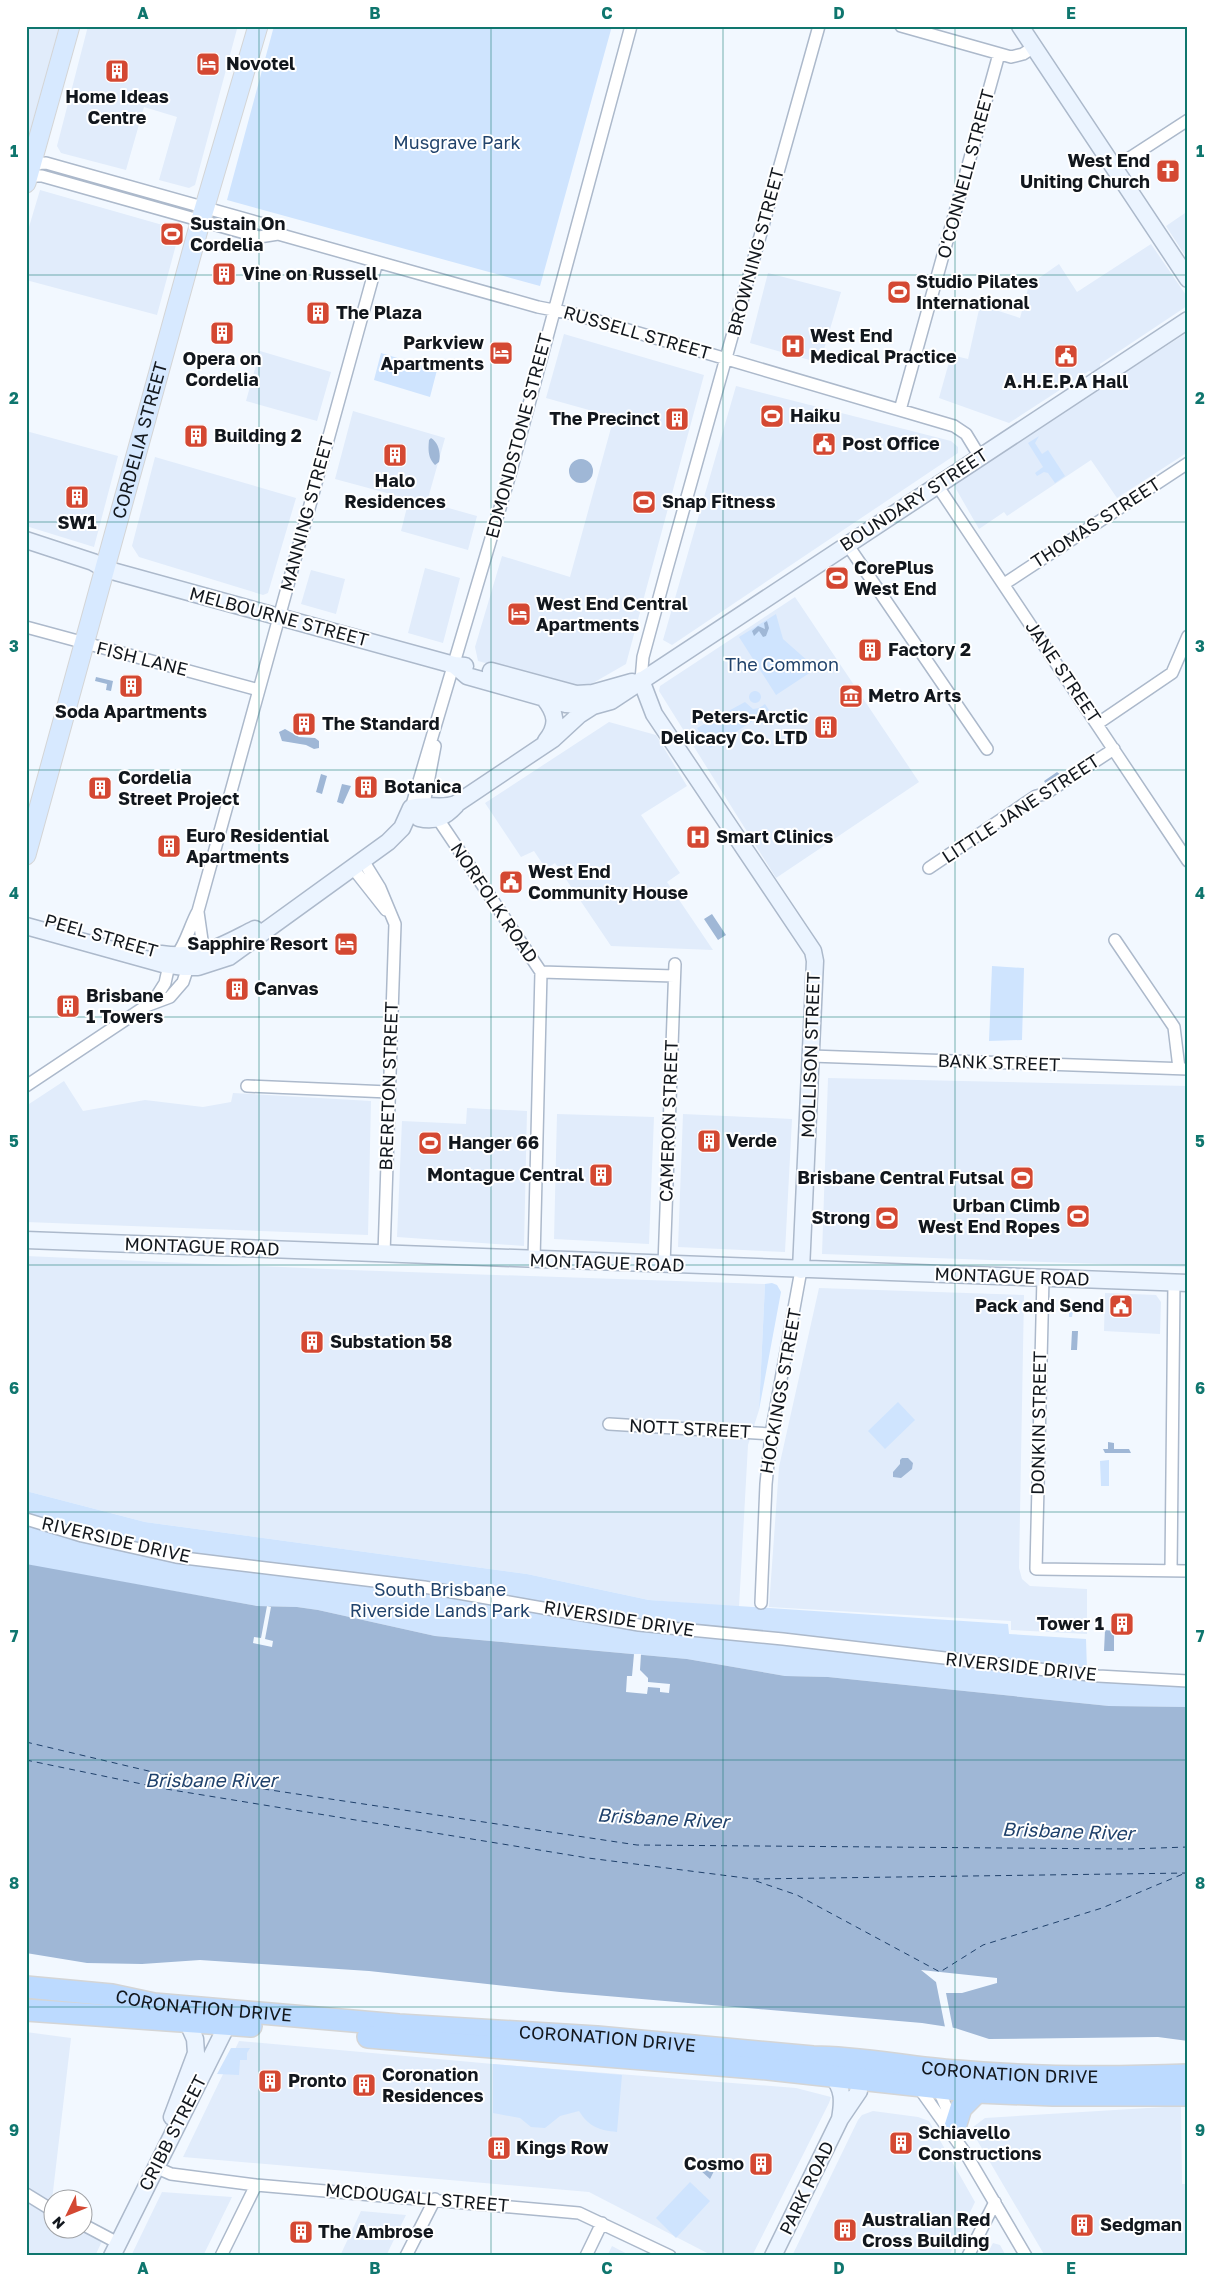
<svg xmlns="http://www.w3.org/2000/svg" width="1214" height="2282" viewBox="0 0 1214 2282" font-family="'Golos Text',sans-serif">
<rect width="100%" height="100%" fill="#f2f8ff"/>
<path fill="#e1ecfb" d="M26 26H62L26 156Z
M88 26H227L237 29 195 185 189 188 159 180 177 117 144 107 126 170 61 153 57 146Z
M40 190 180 230 157 315 26 280V237Z
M1188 211V260L1166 226Z
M1151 244 1188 298V305L1184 308 1100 364V368L1094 373 1089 371 1009 423 939 398 951 355 968 359 980 305 1020 318 1029 285 1059 264 1077 292Z
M768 273 841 292 820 363 750 343Z
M1188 332V452L1117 498 1091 460 1007 516 1004 512 979 529 956 489 955 482Z
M564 334 704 375 626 664 586 687 570 686 478 661 475 647 502 556 570 577 614 417 546 398Z
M260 351 331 372 317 421 246 401Z
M736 386 951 441 958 447V453L672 645 663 640Z
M353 411 445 438 427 502 477 516 468 550 401 531 409 499 335 479Z
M26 431 118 456 94 547 26 526Z
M155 457 296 498 268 593 263 595 139 557 132 546Z
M425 568 460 578 443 643 408 633Z
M311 570 345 579 336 614 301 604Z
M795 597 919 782 776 878 659 691 660 686Z
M609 722 656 735 687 786 641 815 680 873 667 882 713 950 611 946 555 863 546 869 534 851 521 857 485 803Z
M828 1078 1188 1086V1267L822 1254Z
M64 1081 83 1111 145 1100 203 1107 231 1102 233 1093 371 1101 368 1235 26 1222V1106Z
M467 1108 527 1111 524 1246 397 1237 402 1121 466 1124Z
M557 1114 654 1117 649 1244 554 1239Z
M683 1114 792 1119 785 1252 678 1247Z
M26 1256 350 1270 765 1284 759 1410 748 1445 739 1607 649 1600 527 1574 145 1522 26 1491Z
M819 1288 1024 1295 1019 1568 1022 1579 1030 1586 1087 1589V1634L1011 1630V1621L769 1607 779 1467Z
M1105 1293 1156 1295 1161 1302 1160 1334 1104 1331Z
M1188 1407V1556L1185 1554Z
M26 2032 71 2038 52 2200V2230H82L105 2235 95 2256H26Z
M239 2041 493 2064 796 2088 831 2097 829 2103 752 2256H713L589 2192 183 2157Z
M1181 2106 1182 2184H1188L1187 2256H1045L974 2135 973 2127 985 2118Z
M873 2111 918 2117 929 2121 975 2202 949 2256H792L858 2120 862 2115Z
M162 2192 232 2197 203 2256H131Z
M361 2211 406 2215 386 2256H340Z
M993 2243 1000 2245 1006 2256H986Z
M612 2246 631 2256H607Z"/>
<path fill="#cfe4fe" d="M274 26H612L540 286 227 200Z
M381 353 437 370 430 397 374 380Z
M1039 436 1035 443 1042 454 1048 450 1065 476 1055 483 1048 473 1044 472 1037 476 1035 473 1043 467 1028 443Z
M776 614 783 639 809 662 811 672 776 695 739 637Z
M749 697a6 6 0 1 1 12 0a6 6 0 1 1-12 0Z
M745 702 753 709 759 708 765 704 769 710 736 732H726L723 741 710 748 697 728Z
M992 966 1024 968 1022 1040 989 1041Z
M772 1283 777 1285 781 1292 759 1410 765 1284Z
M1078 1304H1087L1089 1311H1073L1072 1317H1069V1308H1078Z
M898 1402 915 1420 885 1449 868 1431Z
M1109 1460V1486H1101L1100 1461Z
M26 1491 145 1522 527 1574 649 1600 1008 1624 1009 1634 1086 1639 1087 1670 1188 1677V1707L1109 1706 828 1677 785 1676 687 1659 435 1636 318 1610 297 1607 257 1606 38 1567 26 1564Z
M231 2048H250L247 2053V2060H240L239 2075 217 2074Z
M493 2064 622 2075 617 2132C599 2130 589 2127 579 2111L560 2116 545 2128 531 2127 520 2118 493 2113Z
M690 2182 710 2201 676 2238 656 2218Z"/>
<path fill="#9fb7d6" d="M431 438C439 443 441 454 439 462L435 465C428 458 428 450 429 440Z
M569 471a12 12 0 1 1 24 0a12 12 0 1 1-24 0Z
M767 621 769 628 766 636 763 637 759 631 754 636 752 631 758 626 765 629 764 623Z
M96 677 113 681 111 691 106 690 107 684 95 681Z
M285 729 299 737 315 738 319 741V748L314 749 306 745 282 741 279 732Z
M1057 772 1061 775V778L1048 787 1044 781Z
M321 774 327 776 322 794 316 792Z
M342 784 351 786 343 804 337 802Z
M712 914 726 935 718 940 704 919Z
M1072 1331H1078L1077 1350H1071Z
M1108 1442 1114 1443V1449H1129L1131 1453H1105L1103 1449H1108Z
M902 1458H908L913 1463 912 1469 901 1478 893 1477V1472L900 1464V1460Z
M26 1564 257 1606 297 1607 318 1610 435 1636 687 1659 785 1676 828 1677 1109 1706 1188 1707V2041L1158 2037 989 2039 955 2028 922 2023 560 1992 369 1971 200 1960 142 1964 87 1963 26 1953Z
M1105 1630 1114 1631V1651H1104Z
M712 2158 715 2169 710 2179 700 2170Z"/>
<path fill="#f2f8ff" d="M267 1606 271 1607 265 1639 273 1641 272 1647 253 1643 254 1637 261 1638Z
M634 1654H641L640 1670 648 1678V1682L670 1684 669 1693 660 1692V1688L648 1687 647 1694 626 1692 627 1676H632Z
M921 1970 997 1978V1983L962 1993H946L953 2029 945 2027 936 1982Z"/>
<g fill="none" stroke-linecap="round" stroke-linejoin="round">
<path stroke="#1f416b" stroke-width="1" stroke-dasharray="6 5" stroke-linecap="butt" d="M26 1742 157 1773 637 1845 1129 1849 1188 1847
M26 1760 166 1789 588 1858 753 1879 1188 1873
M756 1881 797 1895 940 1972 983 1945 1102 1908 1183 1874"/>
<g stroke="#acb9cb" stroke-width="14">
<path id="street" d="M901 26 1011 57 1023 54 1034 47
M32 164 46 163 263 224 278 234 538 307 574 314 954 426 966 434 980 457
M1114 168 1188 120
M28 176H42L259 237 278 234
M900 410 999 54
M937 485 1188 861
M847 544 987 749
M1004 584 1188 463
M26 627 259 690
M641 680 643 657 666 572 819 26
M1097 724 1172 673 1188 636
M424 804 435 746
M411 808 511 471 631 26
M438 819 541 972 534 1260
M367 867 380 888 395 924 384 1254
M929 868 1036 796 1045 794 1114 749
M356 872 386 910
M198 912 203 947 201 954
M1115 940 1174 1027 1179 1068
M176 956C186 944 190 925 198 911L377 262
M541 972 674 976
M153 1002 165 983 169 965
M811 1056 1188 1069
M26 1086 146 1006 170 997 183 982 188 967
M247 1086 389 1092
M664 1265 675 964
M1043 1278 1036 1569 1188 1571
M609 1424 771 1434
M26 1519 82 1536 176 1557 424 1587 639 1625 783 1639 1098 1676 1188 1681
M1171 1570 1174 1282
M761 1603 766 1484 771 1434 801 1270
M936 2084 955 2127
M917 2085 966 2154 1026 2256
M155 2167 171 2174 256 2185 579 2213 670 2256
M26 2194 52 2210
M82 2224 118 2243
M221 2256 256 2185
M406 2256 435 2199
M586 2256 602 2223
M968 2256 995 2202"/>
</g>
<g stroke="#acb9cb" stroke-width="19">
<path id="secondary" d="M1020 26 1188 279
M26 540 93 562 105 569 454 665 465 666
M454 665 467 676 566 704 593 706 611 701 1188 320
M491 671 576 694 593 693 632 682
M641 680 654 714 813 951 815 961 801 1270
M544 698C556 713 559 725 546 741
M411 808C428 803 441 810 456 804L553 739 579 715 593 706
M411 808 419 818C435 822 445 817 456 805
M26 926 163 964 184 967H198L229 957 388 842 402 828 411 808
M161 954C201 960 221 946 255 929
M26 1240 1188 1283
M831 2075C844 2088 843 2102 840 2119
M172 2117 196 2053 195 2039 187 2021
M112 2256 232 2015
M773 2256 840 2119 859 2091 858 2082 853 2071"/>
</g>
<g stroke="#d4d5d6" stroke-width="21">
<g id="primary">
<path d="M26 183 70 26"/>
<path id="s1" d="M26 855 198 230 258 26"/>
</g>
</g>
<g stroke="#d4d5d6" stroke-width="24">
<g id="highway">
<path id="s2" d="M26 1987 112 1995 154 2004 399 2025 597 2037 813 2057C862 2057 909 2068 957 2071 1034 2078 1111 2078 1188 2075"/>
<path d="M26 2010 251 2026"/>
<path d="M368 2037 768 2069 977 2092 1053 2095H1188"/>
<path d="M955 2127 961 2108 977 2092"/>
</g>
</g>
<use href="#street" stroke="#fff" stroke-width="11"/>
<use href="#secondary" stroke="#ebf4ff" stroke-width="16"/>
<use href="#primary" stroke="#d7e9ff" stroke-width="19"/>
<use href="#highway" stroke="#bcdaff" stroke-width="21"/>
</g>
<path fill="none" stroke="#0f766e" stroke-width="1" stroke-opacity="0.55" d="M259 26V2256M491 26V2256M723 26V2256M955 26V2256M26 275H1188M26 522H1188M26 770H1188M26 1017H1188M26 1265H1188M26 1512H1188M26 1760H1188M26 2007H1188"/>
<defs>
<g id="hotel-square" transform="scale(1.25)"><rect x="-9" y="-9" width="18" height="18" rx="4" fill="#d44832" stroke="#fff"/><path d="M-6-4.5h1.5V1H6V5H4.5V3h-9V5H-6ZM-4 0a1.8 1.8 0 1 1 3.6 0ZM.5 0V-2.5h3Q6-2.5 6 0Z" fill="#fff"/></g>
<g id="building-square" transform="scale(1.25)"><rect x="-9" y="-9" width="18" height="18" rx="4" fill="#d44832" stroke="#fff"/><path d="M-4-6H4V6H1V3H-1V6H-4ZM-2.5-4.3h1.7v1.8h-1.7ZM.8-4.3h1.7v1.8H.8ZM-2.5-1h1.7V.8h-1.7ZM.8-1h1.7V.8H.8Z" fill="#fff"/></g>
<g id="church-square" transform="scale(1.25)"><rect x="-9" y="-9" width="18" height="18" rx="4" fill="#d44832" stroke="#fff"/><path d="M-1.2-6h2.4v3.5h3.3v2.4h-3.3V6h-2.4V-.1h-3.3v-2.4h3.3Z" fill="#fff"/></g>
<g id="stadium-square" transform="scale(1.25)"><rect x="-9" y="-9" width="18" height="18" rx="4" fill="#d44832" stroke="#fff"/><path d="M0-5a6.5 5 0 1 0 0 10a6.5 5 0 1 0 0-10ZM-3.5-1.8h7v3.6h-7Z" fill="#fff"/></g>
<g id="hospital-square" transform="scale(1.25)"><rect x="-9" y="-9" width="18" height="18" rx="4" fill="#d44832" stroke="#fff"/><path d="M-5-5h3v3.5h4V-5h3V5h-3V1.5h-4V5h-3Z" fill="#fff"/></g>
<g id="civic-square" transform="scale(1.25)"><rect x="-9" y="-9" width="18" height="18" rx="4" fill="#d44832" stroke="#fff"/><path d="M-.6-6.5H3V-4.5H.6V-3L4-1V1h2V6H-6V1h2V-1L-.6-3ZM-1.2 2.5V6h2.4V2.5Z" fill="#fff"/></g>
<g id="museum-square" transform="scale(1.25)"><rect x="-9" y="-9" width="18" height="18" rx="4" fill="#d44832" stroke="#fff"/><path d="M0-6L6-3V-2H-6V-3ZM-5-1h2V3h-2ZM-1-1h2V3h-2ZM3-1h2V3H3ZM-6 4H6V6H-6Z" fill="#fff"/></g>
</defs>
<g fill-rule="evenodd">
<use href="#hotel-square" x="208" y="64"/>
<use href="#building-square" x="117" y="71"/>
<use href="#church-square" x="1168" y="171"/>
<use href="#stadium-square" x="172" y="234"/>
<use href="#building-square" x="224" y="274"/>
<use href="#stadium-square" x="899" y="292"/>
<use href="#building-square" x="318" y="313"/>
<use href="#building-square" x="222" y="333"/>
<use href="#hospital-square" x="793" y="346"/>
<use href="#hotel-square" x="501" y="353"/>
<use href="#civic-square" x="1066" y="356"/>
<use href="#stadium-square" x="772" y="416"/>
<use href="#building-square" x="677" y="419"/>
<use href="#building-square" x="196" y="436"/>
<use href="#civic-square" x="824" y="444"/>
<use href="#building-square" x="395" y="455"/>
<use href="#building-square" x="77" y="497"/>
<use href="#stadium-square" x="644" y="502"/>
<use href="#stadium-square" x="837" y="578"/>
<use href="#hotel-square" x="519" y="614"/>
<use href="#building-square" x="870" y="650"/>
<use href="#building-square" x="131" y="686"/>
<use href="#museum-square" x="851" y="696"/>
<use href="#building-square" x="304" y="724"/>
<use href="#building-square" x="826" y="727"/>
<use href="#building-square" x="366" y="787"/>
<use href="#building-square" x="100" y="788"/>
<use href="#hospital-square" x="698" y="837"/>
<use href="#building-square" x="169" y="846"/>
<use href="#civic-square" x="511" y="882"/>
<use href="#hotel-square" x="346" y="944"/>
<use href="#building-square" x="237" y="989"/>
<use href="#building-square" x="68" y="1006"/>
<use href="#building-square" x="709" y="1141"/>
<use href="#stadium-square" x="430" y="1143"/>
<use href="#building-square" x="601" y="1175"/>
<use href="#stadium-square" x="1022" y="1178"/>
<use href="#stadium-square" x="1078" y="1216"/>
<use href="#stadium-square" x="887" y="1218"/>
<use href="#civic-square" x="1121" y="1306"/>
<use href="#building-square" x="312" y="1342"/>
<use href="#building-square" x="1122" y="1624"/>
<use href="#building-square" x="270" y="2081"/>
<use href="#building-square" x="364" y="2085"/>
<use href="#building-square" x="901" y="2143"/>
<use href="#building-square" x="499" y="2148"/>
<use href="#building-square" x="761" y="2164"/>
<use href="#building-square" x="1082" y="2225"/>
<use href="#building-square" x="845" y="2230"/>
<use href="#building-square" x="301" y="2232"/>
</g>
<g text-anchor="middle" stroke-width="4" stroke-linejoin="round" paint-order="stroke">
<g font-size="18" font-weight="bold" fill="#12171d" stroke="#fff" text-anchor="start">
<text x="226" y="70">Novotel</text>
<text x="117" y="103" text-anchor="middle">Home Ideas<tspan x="117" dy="21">Centre</tspan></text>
<text x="1150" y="167" text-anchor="end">West End<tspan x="1150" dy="21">Uniting Church</tspan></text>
<text x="190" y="230">Sustain On<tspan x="190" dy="21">Cordelia</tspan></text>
<text x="242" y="280">Vine on Russell</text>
<text x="916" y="288">Studio Pilates<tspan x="916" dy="21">International</tspan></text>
<text x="336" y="319">The Plaza</text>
<text x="810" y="342">West End<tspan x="810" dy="21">Medical Practice</tspan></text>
<text x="484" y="349" text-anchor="end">Parkview<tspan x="484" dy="21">Apartments</tspan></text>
<text x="222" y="365" text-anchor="middle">Opera on<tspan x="222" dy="21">Cordelia</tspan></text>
<text x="1066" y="388" text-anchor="middle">A.H.E.P.A Hall</text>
<text x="790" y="422">Haiku</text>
<text x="660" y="425" text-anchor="end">The Precinct</text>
<text x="214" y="442">Building 2</text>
<text x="842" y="450">Post Office</text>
<text x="395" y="487" text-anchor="middle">Halo<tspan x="395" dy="21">Residences</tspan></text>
<text x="662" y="508">Snap Fitness</text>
<text x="77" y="529" text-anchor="middle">SW1</text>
<text x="854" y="574">CorePlus<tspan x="854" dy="21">West End</tspan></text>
<text x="536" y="610">West End Central<tspan x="536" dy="21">Apartments</tspan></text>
<text x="888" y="656">Factory 2</text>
<text x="868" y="702">Metro Arts</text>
<text x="131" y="718" text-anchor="middle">Soda Apartments</text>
<text x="808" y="723" text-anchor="end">Peters-Arctic<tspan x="808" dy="21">Delicacy Co. LTD</tspan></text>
<text x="322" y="730">The Standard</text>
<text x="118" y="784">Cordelia<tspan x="118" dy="21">Street Project</tspan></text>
<text x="384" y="793">Botanica</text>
<text x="186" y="842">Euro Residential<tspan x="186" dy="21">Apartments</tspan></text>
<text x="716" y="843">Smart Clinics</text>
<text x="528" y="878">West End<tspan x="528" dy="21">Community House</tspan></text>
<text x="328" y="950" text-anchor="end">Sapphire Resort</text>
<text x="254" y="995">Canvas</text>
<text x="86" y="1002">Brisbane<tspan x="86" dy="21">1 Towers</tspan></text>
<text x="726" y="1147">Verde</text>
<text x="448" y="1149">Hanger 66</text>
<text x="584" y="1181" text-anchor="end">Montague Central</text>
<text x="1004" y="1184" text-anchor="end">Brisbane Central Futsal</text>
<text x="1060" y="1212" text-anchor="end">Urban Climb<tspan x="1060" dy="21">West End Ropes</tspan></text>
<text x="870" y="1224" text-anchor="end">Strong</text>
<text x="1104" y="1312" text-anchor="end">Pack and Send</text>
<text x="330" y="1348">Substation 58</text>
<text x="1104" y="1630" text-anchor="end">Tower 1</text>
<text x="382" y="2081">Coronation<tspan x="382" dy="21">Residences</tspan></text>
<text x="288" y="2087">Pronto</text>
<text x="918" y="2139">Schiavello<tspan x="918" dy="21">Constructions</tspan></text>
<text x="516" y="2154">Kings Row</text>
<text x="744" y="2170" text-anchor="end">Cosmo</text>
<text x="862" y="2226">Australian Red<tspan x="862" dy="21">Cross Building</tspan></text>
<text x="1100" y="2231">Sedgman</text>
<text x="318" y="2238">The Ambrose</text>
</g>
<g font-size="18" fill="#21436c" stroke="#fff">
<text x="457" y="149">Musgrave Park</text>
<text x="782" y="671">The Common</text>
<text x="440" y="1596">South Brisbane<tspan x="440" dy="21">Riverside Lands Park</tspan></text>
</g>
<g font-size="18" fill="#12171d" stroke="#fff">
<text transform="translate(966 174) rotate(-75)" y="6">O'CONNELL STREET</text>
<text transform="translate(756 252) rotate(-75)" y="6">BROWNING STREET</text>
<text transform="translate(637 333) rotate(16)" y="6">RUSSELL STREET</text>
<text transform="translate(519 436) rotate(-75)" y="6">EDMONDSTONE STREET</text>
<text dy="6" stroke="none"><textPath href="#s1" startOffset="430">CORDELIA STREET</textPath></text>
<text transform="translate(914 500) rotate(-33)" y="6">BOUNDARY STREET</text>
<text transform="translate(307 514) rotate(-75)" y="6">MANNING STREET</text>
<text transform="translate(1096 523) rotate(-33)" y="6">THOMAS STREET</text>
<text transform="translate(279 617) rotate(15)" y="6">MELBOURNE STREET</text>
<text transform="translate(142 659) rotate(14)" y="6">FISH LANE</text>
<text transform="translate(1063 672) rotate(56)" y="6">JANE STREET</text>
<text transform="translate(1021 809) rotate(-33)" y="6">LITTLE JANE STREET</text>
<text transform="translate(494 903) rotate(56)" y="6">NORFOLK ROAD</text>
<text transform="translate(101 936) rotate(16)" y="6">PEEL STREET</text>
<text transform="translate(811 1055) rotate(-88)" y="6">MOLLISON STREET</text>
<text transform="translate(999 1063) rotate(2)" y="6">BANK STREET</text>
<text transform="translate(389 1086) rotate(-88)" y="6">BRERETON STREET</text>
<text transform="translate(669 1121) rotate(-88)" y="6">CAMERON STREET</text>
<text transform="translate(202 1247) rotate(2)" y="6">MONTAGUE ROAD</text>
<text transform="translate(607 1263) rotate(2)" y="6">MONTAGUE ROAD</text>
<text transform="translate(1012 1277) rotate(2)" y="6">MONTAGUE ROAD</text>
<text transform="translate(781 1391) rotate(-80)" y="6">HOCKINGS STREET</text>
<text transform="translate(1039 1423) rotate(-89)" y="6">DONKIN STREET</text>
<text transform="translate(690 1429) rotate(3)" y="6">NOTT STREET</text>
<text transform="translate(116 1540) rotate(13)" y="6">RIVERSIDE DRIVE</text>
<text transform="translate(619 1619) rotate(9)" y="6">RIVERSIDE DRIVE</text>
<text transform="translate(1021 1667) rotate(6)" y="6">RIVERSIDE DRIVE</text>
<text dy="6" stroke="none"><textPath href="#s2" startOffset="179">CORONATION DRIVE</textPath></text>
<text dy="6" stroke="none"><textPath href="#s2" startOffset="584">CORONATION DRIVE</textPath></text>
<text dy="6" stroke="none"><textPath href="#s2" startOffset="988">CORONATION DRIVE</textPath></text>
<text transform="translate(173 2133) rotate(-63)" y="6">CRIBB STREET</text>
<text transform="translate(807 2188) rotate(-64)" y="6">PARK ROAD</text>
<text transform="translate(417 2198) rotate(5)" y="6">MCDOUGALL STREET</text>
</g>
<g font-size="19" font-style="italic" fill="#1f416b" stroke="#fff">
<text x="211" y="1787">Brisbane River</text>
<text transform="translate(663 1818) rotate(3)" y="7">Brisbane River</text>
<text transform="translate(1068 1831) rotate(2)" y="7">Brisbane River</text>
</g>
</g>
<rect width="1214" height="2282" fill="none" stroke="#ffffff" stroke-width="55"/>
<g transform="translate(68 2214) rotate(227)"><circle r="24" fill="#ffffff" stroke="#a0a2a5"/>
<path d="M0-4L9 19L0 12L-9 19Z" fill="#d44832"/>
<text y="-8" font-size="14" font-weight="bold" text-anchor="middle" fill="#12171d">N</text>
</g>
<rect x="28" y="28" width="1158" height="2226" fill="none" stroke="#0f766e" stroke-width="2"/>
<g font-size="16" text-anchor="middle" font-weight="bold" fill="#0f766e">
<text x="143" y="19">A</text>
<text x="375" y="19">B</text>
<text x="607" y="19">C</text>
<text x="839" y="19">D</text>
<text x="1071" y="19">E</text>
<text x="14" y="157">1</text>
<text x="1200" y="157">1</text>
<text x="14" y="404">2</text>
<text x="1200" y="404">2</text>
<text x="14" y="652">3</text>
<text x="1200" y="652">3</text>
<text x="14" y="899">4</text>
<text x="1200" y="899">4</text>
<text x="14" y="1147">5</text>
<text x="1200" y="1147">5</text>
<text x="14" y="1394">6</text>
<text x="1200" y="1394">6</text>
<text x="14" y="1642">7</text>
<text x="1200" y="1642">7</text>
<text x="14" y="1889">8</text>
<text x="1200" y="1889">8</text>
<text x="14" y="2136">9</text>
<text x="1200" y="2136">9</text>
<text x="143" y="2274">A</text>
<text x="375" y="2274">B</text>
<text x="607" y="2274">C</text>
<text x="839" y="2274">D</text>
<text x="1071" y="2274">E</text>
</g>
</svg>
